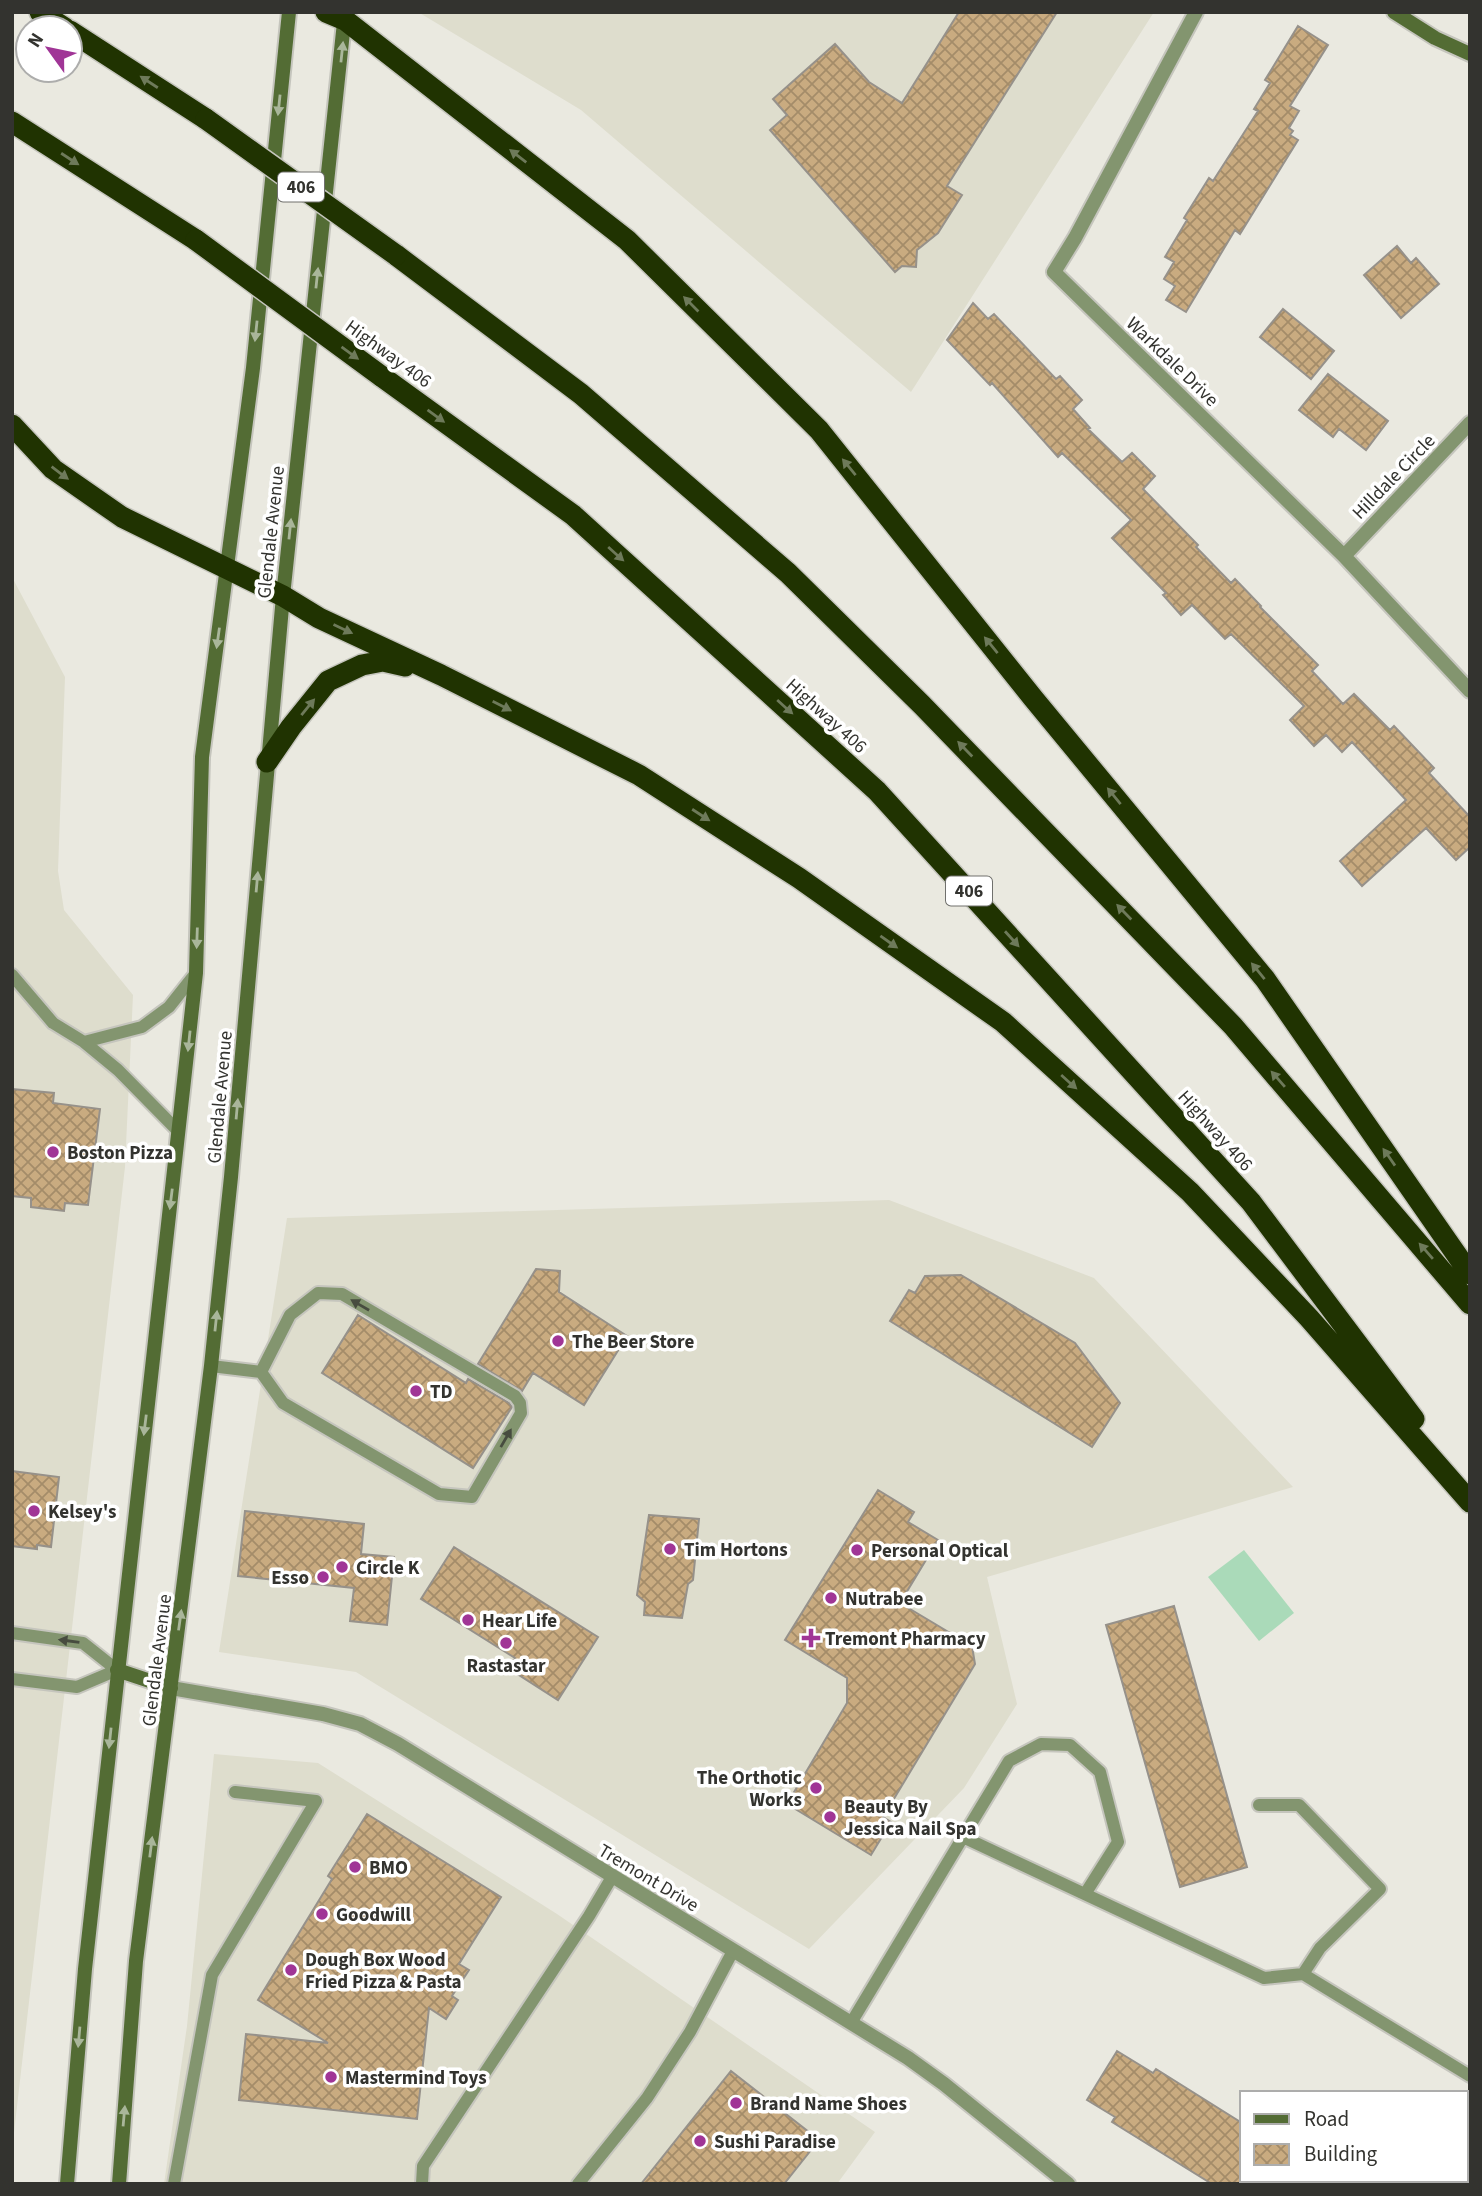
<svg xmlns="http://www.w3.org/2000/svg" width="1482" height="2196" viewBox="0 0 1482 2196" font-family="'Source Sans 3',sans-serif">
<defs>
<pattern id="building-cross-hatch" width="8" height="8" patternUnits="userSpaceOnUse" patternTransform="scale(1.75)"><rect width="8" height="8" fill="#c9ab80"/><path d="M0 0l8 8M0 8l8-8" fill="none" stroke="#a48c69"/></pattern>
</defs>
<rect width="100%" height="100%" fill="#eae9e0"/>
<path fill="#deddcd" d="M418 12H1154L911 392 581 110Z
M12 577 65 677 58 871 64 910 133 995 125 1167 12 2150Z
M889 1200 1094 1278 1293 1487 987 1577 1017 1704 964 1788 809 1949 356 1672 219 1652 287 1218Z
M214 1754 318 1763 557 1914 875 2132 837 2184H164L187 2026Z"/>
<path fill="#aadab9" d="M1244 1550 1294 1613 1259 1641 1208 1577Z"/>
<path fill="url(#building-cross-hatch)" stroke="#96918a" stroke-width="2" d="M959 12H1057L947 186 962 195 938 233 917 250 916 267 902 266 895 272 770 130 787 115 773 99 835 44 869 82 902 103Z
M1298 26 1328 45 1290 106 1299 111 1289 128 1293 131 1290 135 1298 140 1240 234 1235 230 1186 312 1166 300 1175 286 1164 279 1174 262 1165 257 1187 220 1184 218 1209 178 1213 181 1258 111 1254 109 1270 83 1265 80Z
M1397 246 1411 263 1416 258 1439 284 1401 318 1364 275Z
M973 303 988 319 994 314 1056 379 1060 376 1082 400 1073 409 1090 428 1088 429 1122 462 1132 453 1155 476 1143 489 1198 545 1196 547 1231 583 1235 579 1261 606 1260 607 1318 665 1312 671 1343 704 1354 694 1390 730 1394 726 1434 768 1429 773 1470 817V847L1456 860 1426 828 1362 886 1340 861 1406 800 1352 742 1342 752 1326 735 1314 746 1290 720 1304 706 1231 634 1225 639 1192 605 1181 615 1163 595 1166 593 1112 538 1131 520 1062 453 1058 457 992 383 990 385 947 340Z
M1283 309 1334 351 1311 379 1260 337Z
M1328 374 1388 421 1366 450 1339 429 1333 437 1299 410Z
M12 1089 54 1093 53 1103 100 1109 88 1205 65 1203 64 1211 31 1207V1198L12 1196Z
M536 1269 560 1271 559 1292 627 1336 584 1405 533 1373 522 1391 478 1364Z
M961 1275 1075 1343 1120 1403 1092 1447 890 1321 909 1290 915 1293 925 1276Z
M358 1315 466 1383 468 1379 509 1403 512 1407 473 1468 322 1373Z
M12 1471 59 1477 51 1547 37 1545V1549L12 1546Z
M878 1490 914 1512 908 1522 938 1540 900 1603 972 1646 975 1664 883 1817 891 1822 871 1855 787 1804 847 1703V1678L785 1640Z
M245 1511 364 1524 361 1554 394 1557 387 1625 350 1621 354 1588 238 1576Z
M649 1515 699 1519 693 1580 688 1584 682 1618 644 1615 645 1602 637 1595Z
M454 1547 598 1637 558 1700 508 1668 515 1658 421 1599Z
M1174 1606 1247 1867 1180 1887 1106 1625Z
M367 1814 501 1897 459 1964 469 1970 452 1996 458 2000 446 2019 429 2008 417 2119 239 2100 246 2034 328 2043 258 2000 332 1879 328 1876Z
M1117 2051 1153 2073 1156 2069 1242 2123V2184H1212L1112 2122 1115 2117 1087 2100Z
M731 2071 819 2140 784 2184H641Z"/>
<g fill="none" stroke-linecap="round" stroke-linejoin="round">
<g stroke="#c5c5bd" stroke-width="16">
<path id="lane" d="M12 975 53 1023 84 1042 118 1070 179 1132
M84 1042 142 1027 169 1007 196 973
M211 1366 261 1372 283 1403 439 1494 472 1497 521 1413 520 1403 515 1396 342 1294 318 1293 290 1315 261 1372
M12 1633 83 1643 117 1670 77 1687 12 1679
M963 1837 1009 1761 1041 1744 1070 1745 1100 1772 1118 1842 1085 1894
M1303 1974 1470 2076
M851 2023 963 1837 1264 1978 1303 1974 1320 1948 1380 1889 1299 1805H1259
M174 2184 212 1975 316 1801 235 1792
M422 2184 423 2166 589 1916 612 1877
M578 2184 647 2098 690 2032 733 1951"/>
</g>
<g stroke="#c5c5bd" stroke-width="18">
<path id="street" d="M1196 12 1075 238 1054 272 1344 556 1470 691
M1344 556 1470 423
M171 1688 323 1714 360 1724 398 1744 908 2058 944 2084 1068 2184"/>
</g>
<g stroke="#c5c5bd" stroke-width="18">
<path id="secondary" d="M1394 12 1435 38 1470 54
M117 1670 171 1688
M67 2184 85 1969 196 973 202 757 253 368 289 12
M119 2184 136 1961 211 1366 231 1177 283 596 345 13"/>
</g>
<g stroke="#c5c5bd" stroke-width="24">
<path id="highway" d="M40 12 65 28
M326 12 345 20 627 240 819 430 1033 698 1265 979 1470 1274
M70 31 206 119
M12 122 196 240
M396 255 581 394 788 573 922 705 1233 1026 1470 1304
M381 376 573 515 877 791 1251 1202 1414 1419
M12 425 53 469 122 517 283 596 319 618 441 675 639 775 799 878 1003 1022 1190 1192 1309 1318 1470 1502
M267 762 291 727 328 681 362 665 383 661 405 666"/>
</g>
<use href="#lane" stroke="#83956f" stroke-width="12"/>
<use href="#street" stroke="#83956f" stroke-width="14"/>
<use href="#secondary" stroke="#536c34" stroke-width="14"/>
<use href="#highway" stroke="#203301" stroke-width="21"/>
<g stroke="#c5c5bd" stroke-width="24" stroke-linecap="butt">
<path id="highway-bridge" d="M206 119 396 255
M196 240 381 376"/>
</g>
<use href="#highway-bridge" stroke="#203301" stroke-width="21"/>
</g>
<defs><path id="oneway-solid" d="M-6-.8H1V-3.2L6.5 0L1 3.2V.8H-6Z" transform="scale(1.75)"/></defs>
<g fill="#a9b69a">
<use href="#oneway-solid" transform="translate(342 52) rotate(-84)"/>
<use href="#oneway-solid" transform="translate(279 105) rotate(96)"/>
<use href="#oneway-solid" transform="translate(317 278) rotate(-84)"/>
<use href="#oneway-solid" transform="translate(256 331) rotate(96)"/>
<use href="#oneway-solid" transform="translate(290 529) rotate(-84)"/>
<use href="#oneway-solid" transform="translate(218 638) rotate(98)"/>
<use href="#oneway-solid" transform="translate(257 882) rotate(-85)"/>
<use href="#oneway-solid" transform="translate(197 938) rotate(92)"/>
<use href="#oneway-solid" transform="translate(189 1041) rotate(96)"/>
<use href="#oneway-solid" transform="translate(237 1109) rotate(-85)"/>
<use href="#oneway-solid" transform="translate(171 1199) rotate(97)"/>
<use href="#oneway-solid" transform="translate(216 1321) rotate(-84)"/>
<use href="#oneway-solid" transform="translate(145 1425) rotate(97)"/>
<use href="#oneway-solid" transform="translate(180 1620) rotate(-82)"/>
<use href="#oneway-solid" transform="translate(110 1738) rotate(96)"/>
<use href="#oneway-solid" transform="translate(151 1847) rotate(-83)"/>
<use href="#oneway-solid" transform="translate(79 2037) rotate(95)"/>
<use href="#oneway-solid" transform="translate(124 2116) rotate(-85)"/>
</g>
<g fill="#6e7a5a">
<use href="#oneway-solid" transform="translate(149 82) rotate(-147)"/>
<use href="#oneway-solid" transform="translate(518 156) rotate(-142)"/>
<use href="#oneway-solid" transform="translate(70 159) rotate(33)"/>
<use href="#oneway-solid" transform="translate(691 304) rotate(-135)"/>
<use href="#oneway-solid" transform="translate(350 353) rotate(36)"/>
<use href="#oneway-solid" transform="translate(436 416) rotate(36)"/>
<use href="#oneway-solid" transform="translate(849 467) rotate(-129)"/>
<use href="#oneway-solid" transform="translate(60 473) rotate(37)"/>
<use href="#oneway-solid" transform="translate(616 554) rotate(42)"/>
<use href="#oneway-solid" transform="translate(343 629) rotate(25)"/>
<use href="#oneway-solid" transform="translate(991 645) rotate(-129)"/>
<use href="#oneway-solid" transform="translate(502 706) rotate(27)"/>
<use href="#oneway-solid" transform="translate(308 707) rotate(-51)"/>
<use href="#oneway-solid" transform="translate(785 707) rotate(42)"/>
<use href="#oneway-solid" transform="translate(965 749) rotate(-134)"/>
<use href="#oneway-solid" transform="translate(1114 796) rotate(-129)"/>
<use href="#oneway-solid" transform="translate(701 815) rotate(33)"/>
<use href="#oneway-solid" transform="translate(1124 912) rotate(-134)"/>
<use href="#oneway-solid" transform="translate(1012 939) rotate(48)"/>
<use href="#oneway-solid" transform="translate(889 942) rotate(35)"/>
<use href="#oneway-solid" transform="translate(1258 971) rotate(-129)"/>
<use href="#oneway-solid" transform="translate(1278 1079) rotate(-131)"/>
<use href="#oneway-solid" transform="translate(1069 1082) rotate(42)"/>
<use href="#oneway-solid" transform="translate(1389 1157) rotate(-125)"/>
<use href="#oneway-solid" transform="translate(1426 1251) rotate(-131)"/>
</g>
<g fill="#474c3f">
<use href="#oneway-solid" transform="translate(360 1305) rotate(-150)"/>
<use href="#oneway-solid" transform="translate(506 1438) rotate(-60)"/>
<use href="#oneway-solid" transform="translate(69 1641) rotate(-172)"/>
</g>
<g fill="#a03596" stroke="#fff" stroke-width="2.5">
<circle cx="53" cy="1152" r="7"/>
<circle cx="558" cy="1341" r="7"/>
<circle cx="416" cy="1391" r="7"/>
<circle cx="34" cy="1511" r="7"/>
<circle cx="670" cy="1549" r="7"/>
<circle cx="857" cy="1550" r="7"/>
<circle cx="342" cy="1567" r="7"/>
<circle cx="323" cy="1577" r="7"/>
<circle cx="831" cy="1598" r="7"/>
<circle cx="468" cy="1620" r="7"/>
<path d="M807.5 1627.5h7v7h7v7h-7v7h-7v-7h-7v-7h7z"/>
<circle cx="506" cy="1643" r="7"/>
<circle cx="816" cy="1788" r="7"/>
<circle cx="830" cy="1817" r="7"/>
<circle cx="355" cy="1867" r="7"/>
<circle cx="322" cy="1914" r="7"/>
<circle cx="291" cy="1970" r="7"/>
<circle cx="331" cy="2077" r="7"/>
<circle cx="736" cy="2103" r="7"/>
<circle cx="700" cy="2141" r="7"/>
</g>
<g text-anchor="middle" stroke-width="7" stroke-linejoin="round" paint-order="stroke">
<g fill="#fff" stroke="#70706d" stroke-width="2">
<rect x="278" y="172.5" width="46" height="29" rx="5"/>
<rect x="946" y="876.5" width="46" height="29" rx="5"/>
</g>
<g font-size="18" font-weight="bold" fill="#33332f">
<text x="301" y="193">406</text>
<text x="969" y="897">406</text>
</g>
<g font-size="19" fill="#33332f" stroke="#fff">
<text transform="translate(389 353) rotate(36)" y="7">Highway 406</text>
<text transform="translate(1173 361) rotate(44)" y="7">Warkdale Drive</text>
<text transform="translate(1393 476) rotate(-46)" y="7">Hilldale Circle</text>
<text transform="translate(270 532) rotate(-84)" y="7">Glendale Avenue</text>
<text transform="translate(827 715) rotate(42)" y="7">Highway 406</text>
<text transform="translate(219 1097) rotate(-85)" y="7">Glendale Avenue</text>
<text transform="translate(1216 1130) rotate(48)" y="7">Highway 406</text>
<text transform="translate(156 1660) rotate(-83)" y="7">Glendale Avenue</text>
<text transform="translate(649 1877) rotate(31)" y="7">Tremont Drive</text>
</g>
<g font-size="19" font-weight="bold" fill="#33332f" stroke="#fff" text-anchor="start">
<text x="67" y="1159">Boston Pizza</text>
<text x="572" y="1348">The Beer Store</text>
<text x="430" y="1398">TD</text>
<text x="48" y="1518">Kelsey's</text>
<text x="684" y="1556">Tim Hortons</text>
<text x="871" y="1557">Personal Optical</text>
<text x="356" y="1574">Circle K</text>
<text x="309" y="1584" text-anchor="end">Esso</text>
<text x="845" y="1605">Nutrabee</text>
<text x="482" y="1627">Hear Life</text>
<text x="825" y="1645">Tremont Pharmacy</text>
<text x="506" y="1672" text-anchor="middle">Rastastar</text>
<text x="802" y="1784" text-anchor="end">The Orthotic<tspan x="802" dy="22">Works</tspan></text>
<text x="844" y="1813">Beauty By<tspan x="844" dy="22">Jessica Nail Spa</tspan></text>
<text x="369" y="1874">BMO</text>
<text x="336" y="1921">Goodwill</text>
<text x="305" y="1966">Dough Box Wood<tspan x="305" dy="22">Fried Pizza &amp; Pasta</tspan></text>
<text x="345" y="2084">Mastermind Toys</text>
<text x="750" y="2110">Brand Name Shoes</text>
<text x="714" y="2148">Sushi Paradise</text>
</g>
</g>
<rect width="1482" height="2196" fill="none" stroke="#33332f" stroke-width="28"/>
<rect x="1240" y="2091" width="228" height="91" fill="#ffffff" stroke="#adadac" stroke-width="2"/>
<rect x="1254" y="2114" width="35" height="10" fill="#536c34" stroke="#adadac" stroke-width="2"/>
<text x="1304" y="2126" font-size="21" fill="#33332f">Road</text>
<rect x="1254" y="2144" width="35" height="21" fill="url(#building-cross-hatch)" stroke="#adadac" stroke-width="2"/>
<text x="1304" y="2161" font-size="21" fill="#33332f">Building</text>
<g transform="translate(49 49) rotate(303)"><circle r="33" fill="#ffffff" stroke="#adadac" stroke-width="2"/>
<path d="M0-5L12 26L0 18L-12 26Z" fill="#a03596"/>
<text y="-10" font-size="19" font-weight="bold" text-anchor="middle" fill="#33332f">N</text>
</g>
</svg>
